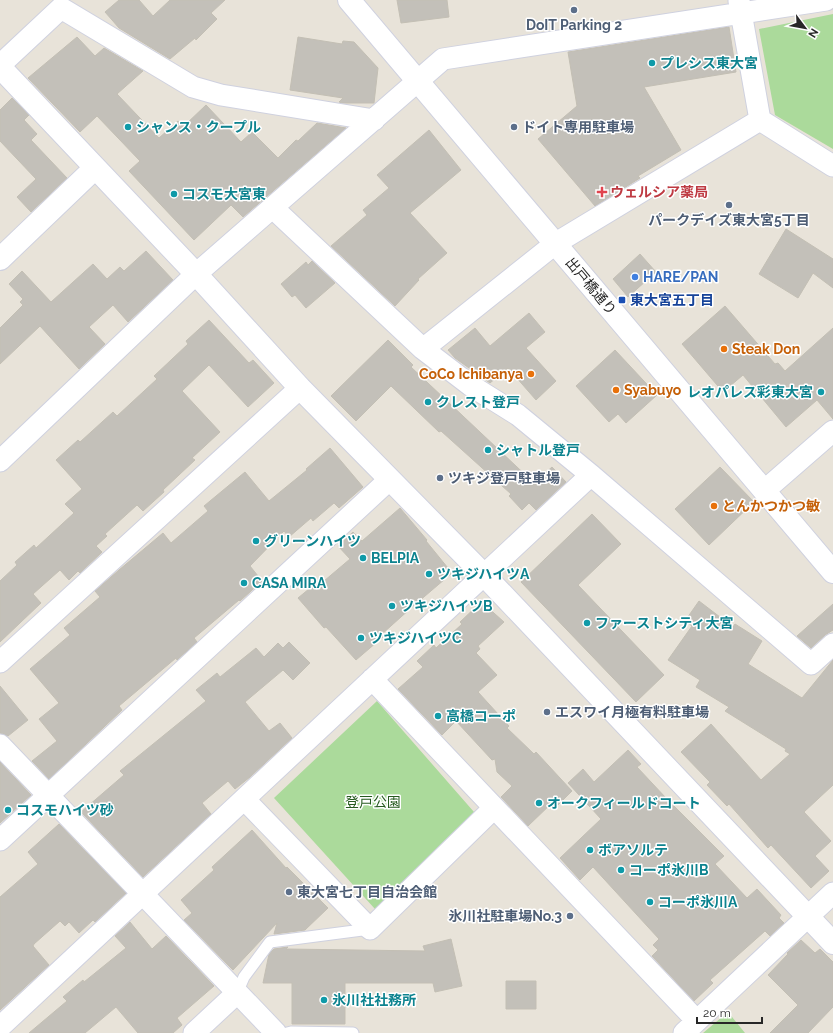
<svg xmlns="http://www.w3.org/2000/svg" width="833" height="1033" viewBox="0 0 833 1033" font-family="Raleway,'Noto Sans JP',sans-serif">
<rect width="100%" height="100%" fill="#e8e3d9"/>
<path fill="#abda9b" d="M833 14V149L775 115 759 29Z
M377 701 474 812 375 909 274 798Z
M728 1012 745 1033H703Z"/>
<path fill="#c3c0b9" stroke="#c3bfb4" d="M119 0H139L153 16 170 0H225L211 13 217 19 196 40 195 38 170 59 119 28 105 12Z
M397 0H447L449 17 401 23Z
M729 27 736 72 644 87 681 150 638 176 640 178 595 206 538 139 577 106 568 52Z
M77 37 95 56 104 48 143 71 117 94 159 138 178 121 184 126 206 105 241 142 252 132 278 158 296 140 298 141 317 123 346 128 243 217 231 205 194 240 129 171 140 161 97 116 80 132 28 78Z
M298 37 342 44 343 41 354 42 378 68 374 103H342L339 102 343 98 290 90Z
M12 98 29 115 24 120 37 134 31 140 67 178 31 212 17 197 36 179 0 141V110Z
M429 130 461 170 410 213 447 253 418 279 419 280 395 306 331 246 367 215 363 210 389 188 377 175Z
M786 229 833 259V288L813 273 798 298 759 274Z
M146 251 173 280 128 322 113 305 89 327 105 344 79 369 40 326 0 364V328L23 305 20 302 23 299 9 284 22 271 51 302 93 264 107 279 120 267 124 271Z
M640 254 656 272 628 297 613 279Z
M312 261 335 283 306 308 295 295 292 297 281 284 306 262 308 265Z
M725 306 775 364 778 363 785 371 833 328V419L817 400 786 427 743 375 723 392 682 344Z
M529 313 545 332 526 348 556 381 536 400 508 368 490 383 455 358 448 350 475 328 490 346Z
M209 320 249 363 253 360 274 383 248 407 209 365 182 391 220 432 192 458 195 460 163 490 164 492 143 511 137 505 105 534 107 536 96 546 102 552 80 573 78 571 69 580 60 570 33 594 41 603 0 642V581L17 565 15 562 34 545 36 548 74 513 65 504 82 489 56 460 78 440 80 442 113 412 117 416 157 379 154 376 188 344 186 341Z
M388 340 413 365 411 367 534 483 552 467 566 482 536 510 529 503 522 510 509 496 511 494 441 431 439 432 391 386 356 421 331 396Z
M615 350 657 395 626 423 618 414 609 422 576 386Z
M330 448 363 487 339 508 334 503 313 521 311 518 289 537 284 531 250 566 262 581 240 601 239 600 194 638 197 642 177 660 176 658 119 706 122 710 49 779 32 761 57 741 39 719 59 703 30 669 70 635 64 628 100 597 95 591 119 570 163 533 171 543 208 511 204 506 245 472 269 501 307 470 306 469Z
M720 467 754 502 709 545 675 509Z
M400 508 427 540 426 541 452 573 411 608 382 634 384 636 356 660 326 627 324 628 298 598 321 579 324 581 350 559 338 546 353 532 362 541Z
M592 514 621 544 578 585 664 675 636 702 521 582Z
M699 601 733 627 735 624 762 641 748 664 802 698 833 660V785L804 812 831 841 815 856 829 871 811 888 771 845 768 848 729 804 727 806 707 785 710 782 681 752 711 724 761 780 790 754 785 751 786 749 725 711 729 707 696 687 700 680 668 660 692 626 685 621Z
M833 604V630L825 635 811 648 797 636Z
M478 605H485L504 622 478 646 480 649 476 653 497 675 478 692 509 726 507 728 534 754 536 752 572 791 558 805 554 801 528 826 501 797 512 786 497 772 495 759 492 760 456 721 442 735 398 689 423 667 417 661 434 645 436 648 462 624 460 622Z
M289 642 310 663 293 680 283 670 245 702 269 731 280 723 292 738 250 777 235 789 228 781 202 803 211 814 143 877 81 812 124 775 120 771 206 701 196 690 217 673 220 677 256 648 264 657 278 643 283 648Z
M0 686 28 720 8 736 0 733Z
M628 750 641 764 637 767 666 798 724 856 715 864 747 898 757 889 781 915 779 918 784 923 770 936 765 931 710 980 713 983 694 1001 652 956 658 950 653 945 659 939 593 867 580 880 560 858 601 819 568 783 583 769 594 782Z
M0 762 31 795 0 823Z
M59 824 126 893 95 922 93 920 79 933 69 922 65 926 60 921 34 944 33 946 49 965 0 1010V897L38 864 28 852Z
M252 830 286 868 287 867 328 908 305 930 274 934 277 923 233 970 184 920 192 913 181 900 214 870 212 867Z
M130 922 152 949 166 936 214 986 177 1018 182 1025 173 1033H138L116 1007 85 1033H29L67 1001 63 997 83 980 84 982 126 948 115 936Z
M451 939 462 986 435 992 433 983H345V1024H292V983H263L269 954 274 949 288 947 286 949 425 951 423 946Z
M801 940 815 953 820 949 833 962V1007L808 1033H770L798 1005 768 975 788 954 787 953Z
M506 981H536V1009H506Z"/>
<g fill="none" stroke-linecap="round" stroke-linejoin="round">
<g stroke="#cfd1df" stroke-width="13">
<path id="lane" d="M237 993 244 977 270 942 370 929
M287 1033 291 1032 353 1033"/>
</g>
<g stroke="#cfd1df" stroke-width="23">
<path id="street" d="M739 1 760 120 833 166
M0 65 61 8 193 87 221 95 374 120
M273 208 423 349 470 385 518 415 591 475 811 664 833 644
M423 349 556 243 760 120
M0 461 196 274 443 59 826 0
M764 491 833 431
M0 662 300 388
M372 679 697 1021
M0 745 276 1033
M244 799 370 929 494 808
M0 840 389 480
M0 1027 591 475
M194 1033 237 993
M684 1033 833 893"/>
</g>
<g stroke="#cfd1df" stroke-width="24">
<path id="secondary" d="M349 0 833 572
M0 67 196 274 300 388 484 575 833 943
M0 259 95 168"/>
</g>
<use href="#lane" stroke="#fff" stroke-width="11"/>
<use href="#street" stroke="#fff" stroke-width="21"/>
<use href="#secondary" stroke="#fff" stroke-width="22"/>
</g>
<g fill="#5c6f8a" stroke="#fff" stroke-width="1.5">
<circle cx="574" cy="10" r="4"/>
<circle cx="514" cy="127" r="4"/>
<circle cx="729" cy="205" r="4"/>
<circle cx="440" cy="478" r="4"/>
<circle cx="547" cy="712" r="4"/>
<circle cx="289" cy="892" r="4"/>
<circle cx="570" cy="916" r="4"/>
</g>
<g fill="#0f9aa8" stroke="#fff" stroke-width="1.5">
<circle cx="652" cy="63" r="4"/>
<circle cx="128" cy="127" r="4"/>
<circle cx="174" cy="194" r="4"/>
<circle cx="821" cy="392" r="4"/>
<circle cx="428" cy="402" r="4"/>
<circle cx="488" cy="450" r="4"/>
<circle cx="256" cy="541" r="4"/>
<circle cx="363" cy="558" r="4"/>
<circle cx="429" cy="574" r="4"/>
<circle cx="244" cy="583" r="4"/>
<circle cx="392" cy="606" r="4"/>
<circle cx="587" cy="623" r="4"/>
<circle cx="361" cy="638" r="4"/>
<circle cx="438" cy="716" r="4"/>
<circle cx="539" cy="803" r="4"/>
<circle cx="8" cy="810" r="4"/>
<circle cx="590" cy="850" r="4"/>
<circle cx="621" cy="870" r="4"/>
<circle cx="650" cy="902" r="4"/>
<circle cx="324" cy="1000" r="4"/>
</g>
<path fill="#e0444e" stroke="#fff" stroke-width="1.5" d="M600 186h4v4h4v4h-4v4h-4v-4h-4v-4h4z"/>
<circle fill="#3f7fe0" stroke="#fff" stroke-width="1.5" cx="635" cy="277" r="4"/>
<rect fill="#1a4fb4" stroke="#fff" stroke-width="1.5" x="618" y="296" width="8" height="8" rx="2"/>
<g fill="#e8710a" stroke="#fff" stroke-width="1.5">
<circle cx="724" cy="349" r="4"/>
<circle cx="531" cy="374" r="4"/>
<circle cx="616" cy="390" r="4"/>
<circle cx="714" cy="506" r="4"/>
</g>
<g text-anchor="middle" stroke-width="3" stroke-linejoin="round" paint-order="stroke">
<g font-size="14" font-weight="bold" fill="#4e5e75" stroke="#fff" text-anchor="start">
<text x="574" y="30" text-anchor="middle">DoIT Parking 2</text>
<text x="522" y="132">ドイト専用駐車場</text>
<text x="729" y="225" text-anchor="middle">パークデイズ東大宮5丁目</text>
<text x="448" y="483">ツキジ登戸駐車場</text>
<text x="555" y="717">エスワイ月極有料駐車場</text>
<text x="297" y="897">東大宮七丁目自治会館</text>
<text x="562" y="921" text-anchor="end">氷川社駐車場No.3</text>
</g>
<g font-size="14" font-weight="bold" fill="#0d838f" stroke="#fff" text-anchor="start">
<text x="660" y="68">プレシス東大宮</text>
<text x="136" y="132">シャンス・クープル</text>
<text x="182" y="199">コスモ大宮東</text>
<text x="813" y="397" text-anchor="end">レオパレス彩東大宮</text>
<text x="436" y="407">クレスト登戸</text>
<text x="496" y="455">シャトル登戸</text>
<text x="264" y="546">グリーンハイツ</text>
<text x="371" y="563">BELPIA</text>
<text x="437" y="579">ツキジハイツA</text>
<text x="252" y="588">CASA MIRA</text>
<text x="400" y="611">ツキジハイツB</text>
<text x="595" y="628">ファーストシティ大宮</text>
<text x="369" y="643">ツキジハイツC</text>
<text x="446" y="721">高橋コーポ</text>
<text x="547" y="808">オークフィールドコート</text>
<text x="16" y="815">コスモハイツ砂</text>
<text x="598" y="855">ボアソルテ</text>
<text x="629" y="875">コーポ氷川B</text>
<text x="658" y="907">コーポ氷川A</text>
<text x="332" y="1005">氷川社社務所</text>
</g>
<g font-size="14" font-weight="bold" fill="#be3a42" stroke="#fff" text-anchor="start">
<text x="610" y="197">ウェルシア薬局</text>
</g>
<g font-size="14" font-weight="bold" fill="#366cbe" stroke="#fff" text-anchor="start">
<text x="643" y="282">HARE/PAN</text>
</g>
<g font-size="14" fill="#272727" stroke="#fff">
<text transform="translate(591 286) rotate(50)" y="5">出戸橋通り</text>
</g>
<g font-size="14" font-weight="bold" fill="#164399" stroke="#fff" text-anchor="start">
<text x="630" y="305">東大宮五丁目</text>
</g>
<g font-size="14" font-weight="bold" fill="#c56008" stroke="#fff" text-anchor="start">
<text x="732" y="354">Steak Don</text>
<text x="523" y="379" text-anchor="end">CoCo Ichibanya</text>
<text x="624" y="395">Syabuyo</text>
<text x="722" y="511">とんかつかつ敏</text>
</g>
<g font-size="14" fill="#275b20" stroke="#fff">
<text x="373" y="807">登戸公園</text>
</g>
</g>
<g transform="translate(805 28) rotate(122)" stroke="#ffffff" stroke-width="3" paint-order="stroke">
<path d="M0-3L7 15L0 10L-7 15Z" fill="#272727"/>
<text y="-6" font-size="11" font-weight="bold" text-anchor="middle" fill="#272727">N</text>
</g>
<path d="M697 1017v6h65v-6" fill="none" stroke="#272727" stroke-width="2"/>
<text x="703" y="1017" font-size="12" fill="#272727" stroke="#ffffff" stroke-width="3" paint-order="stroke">20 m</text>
</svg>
